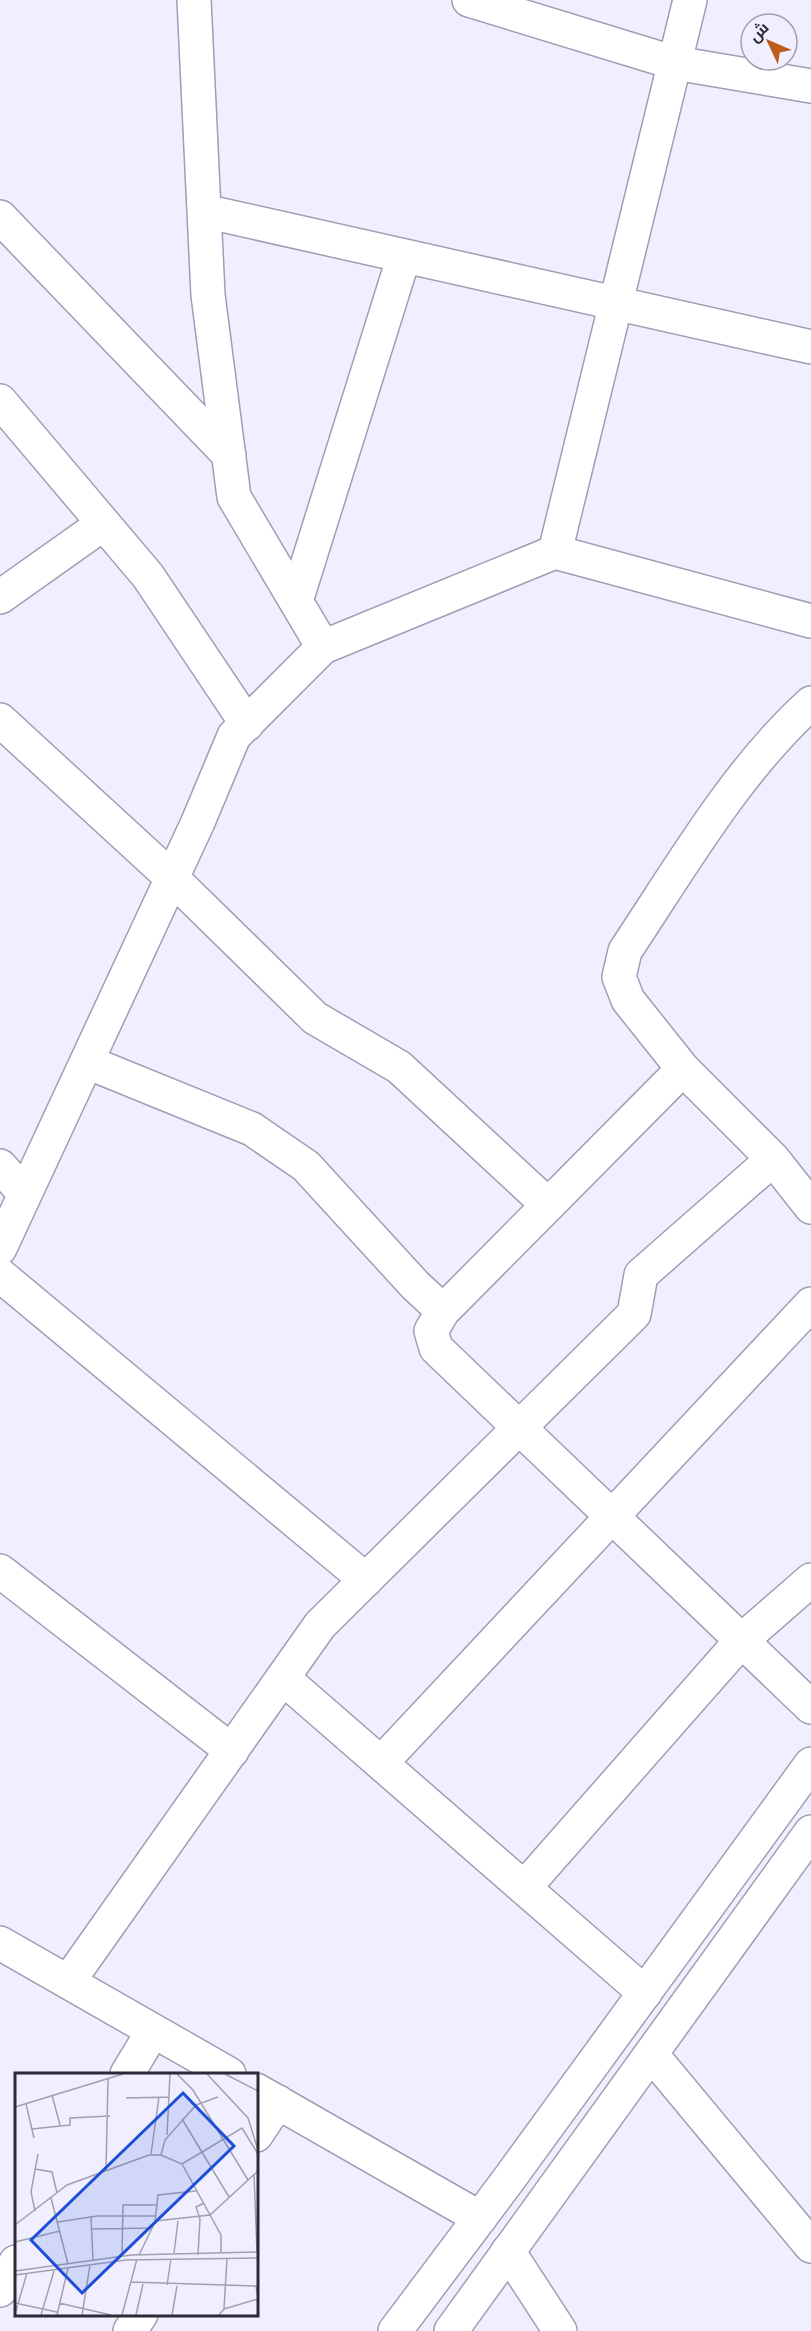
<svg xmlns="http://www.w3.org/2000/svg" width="811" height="2331" viewBox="0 0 811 2331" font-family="'Alegreya Sans',Cairo,sans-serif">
<rect width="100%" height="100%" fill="#f1efff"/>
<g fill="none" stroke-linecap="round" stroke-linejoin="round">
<g stroke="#a09db5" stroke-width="36">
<path id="minor" d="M194 0 208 295 234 497 323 647
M469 0 675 63 811 86
M204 211 811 347
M0 217 229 455
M0 401 148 576 247 724
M555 552 690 0
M0 597 103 524
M296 601 404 256
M811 703C736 771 681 867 625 951L619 977 628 1000 683 1069 773 1159 811 1207
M0 720 172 878 315 1018 399 1067 548 1205
M87 1062 252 1129 306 1166 415 1285 443 1311
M683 1069 443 1311 431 1331 436 1348 811 1707
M0 1166 25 1194
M0 1248 198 822 234 736 323 647 555 552 811 621
M0 1275 366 1580
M0 1571 232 1751
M283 1678 645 1993
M381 1763 811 1304
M524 1888 742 1640 811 1580
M0 1943 229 2074
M68 1982 320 1625 634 1314 641 1275 773 1159
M652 2055 811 2246
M127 2074 153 2031
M256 2090 480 2218
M256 2135 278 2102
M508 2251 560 2331
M0 2290 16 2262
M130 2331 141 2314"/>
</g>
<g stroke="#a09db5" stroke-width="36">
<path id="major" d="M395 2331 509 2179 811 1764
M451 2331 811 1832"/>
</g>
<use href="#minor" stroke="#fff" stroke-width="33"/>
<use href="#major" stroke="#fff" stroke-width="33"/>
</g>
<g transform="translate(15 2073)">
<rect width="243" height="243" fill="#f1efff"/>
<path fill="none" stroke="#a2a0ae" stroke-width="1.5" d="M162 1 178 17 233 107M192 1 233 45 243 77M210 1 243 18M37 22 45 52M111 25 154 24M11 31 19 65M0 34 108 1M167 46 214 124M17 56 55 52V45L95 43M152 62 155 1M136 81 144 24M146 82 150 67 181 32 203 24M167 91 227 55 243 81M20 96 37 99 42 120M91 97 93 6M239 102 242 180M36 125 53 191M20 138 16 119 23 81M76 144 78 187M140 148 195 142 243 98M43 149 82 143H141M0 152 52 112 134 82H146L167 91 206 162V180M77 156 138 155M0 169 45 158M159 180 163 148M124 182 140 149 143 122 181 118M183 182 185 146 181 134 189 130M107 183 108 132H141M0 198 116 182 243 179M0 202 111 187 243 185M116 209 241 213 243 225M152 212 156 186M0 230 42 239M44 230 96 242M209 236 243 226M0 241 12 200M26 242 39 198M42 242 53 195M67 242 75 192M107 242 122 186M121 242 128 211M157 242 162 213M204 242 209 236 212 186"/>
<path fill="#1d4ed8" fill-opacity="0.15" stroke="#1d4ed8" stroke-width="3" d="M168 20 219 73 67 220 16 167Z"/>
<rect width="243" height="243" fill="none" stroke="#2c2a34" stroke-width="3"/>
</g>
<g transform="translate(769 42) rotate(314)"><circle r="28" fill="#f1efff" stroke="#a2a0ae" stroke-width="1.5"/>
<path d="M0-4.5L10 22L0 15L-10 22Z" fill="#bd5c1c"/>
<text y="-9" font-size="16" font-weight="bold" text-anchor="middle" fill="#2c2a34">ش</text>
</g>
</svg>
